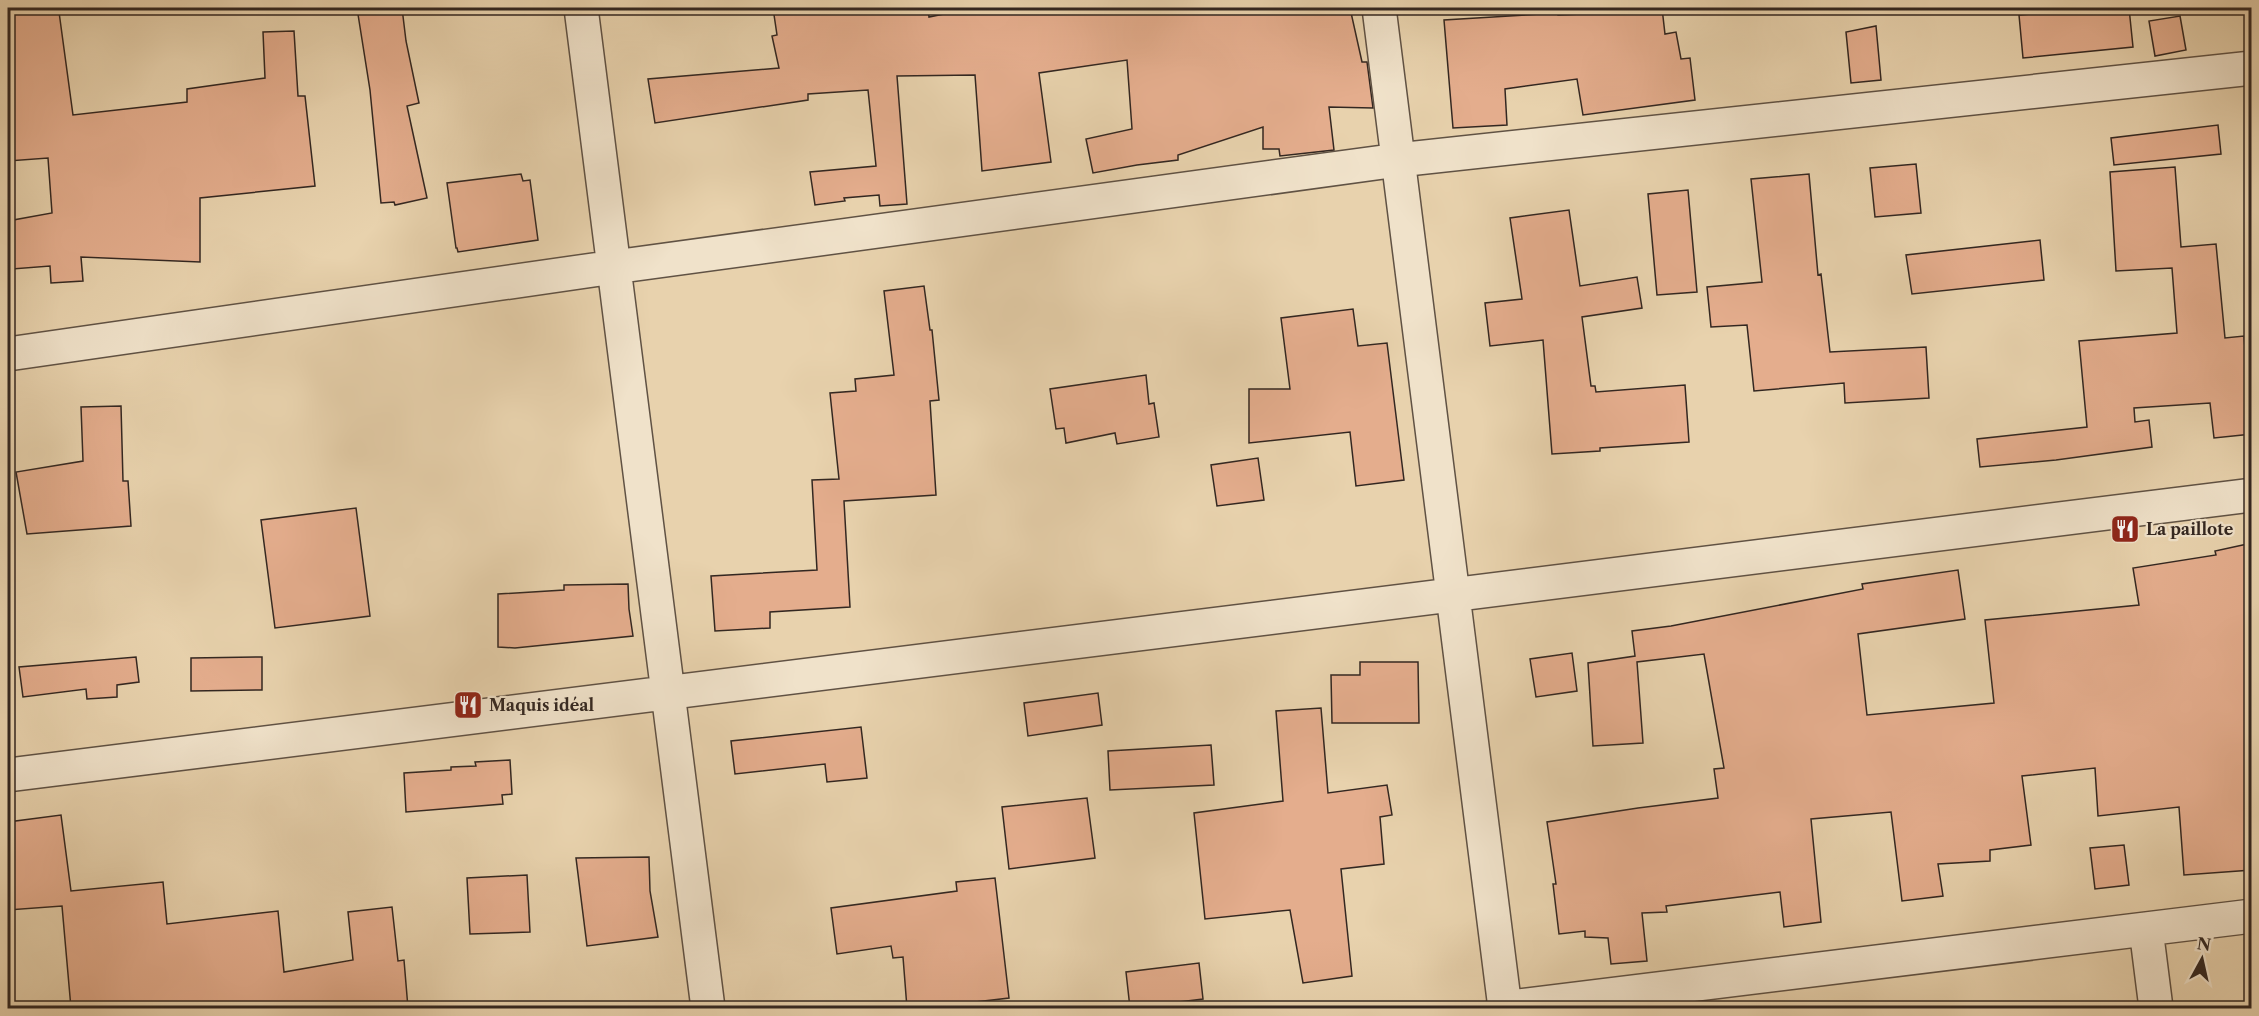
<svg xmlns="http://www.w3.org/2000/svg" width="2259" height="1016" viewBox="0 0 2259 1016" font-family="'Libre Caslon Text',serif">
<rect width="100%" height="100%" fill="#e8d2ad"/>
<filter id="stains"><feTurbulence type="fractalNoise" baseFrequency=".00333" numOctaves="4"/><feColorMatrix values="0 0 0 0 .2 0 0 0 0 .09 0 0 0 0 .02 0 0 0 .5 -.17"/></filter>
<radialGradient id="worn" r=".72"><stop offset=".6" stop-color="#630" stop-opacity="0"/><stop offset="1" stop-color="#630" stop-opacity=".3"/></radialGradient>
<path fill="#e4ad8d" stroke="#332721" stroke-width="1.5" d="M8 8H55V12H59L73 115 187 102V89L265 78 263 32 294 31 298 96H305L315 186 200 198V262L81 257 83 281 51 283 50 266 12 269 8 247V221L52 213 48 158 8 161Z
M357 8H402L406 41 419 103 407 106 427 198 395 205 394 202 381 203 370 90Z
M773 8H886L887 13 928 9 929 17 973 8H1350L1362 62H1367L1373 108 1329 107 1334 150 1280 156 1279 149H1263V127L1178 155V160L1137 165 1093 173 1086 139 1132 129 1127 60 1039 73 1051 162 982 171 975 75 897 76 907 204 880 206 879 195 844 198 845 201 815 205 810 172 876 166 868 90 808 94V100L655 123 648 79 779 68 772 36 777 35Z
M1632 8H1662L1665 34 1676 32 1681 59 1690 58 1695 100 1583 115 1577 79 1505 89 1507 125 1453 128 1444 20 1557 13 1558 15 1632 12Z
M2097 8H2129L2133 47 2023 58 2019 15Z
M2180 16 2186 50 2155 56 2149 21Z
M1876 26 1881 80 1851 83 1846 32Z
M2218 125 2221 154 2114 165 2111 138Z
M1916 164 1921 213 1875 217 1870 168Z
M2175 167 2181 247 2216 244 2225 338 2244 336 2247 375 2252 374V434L2214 438 2210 403 2134 408 2135 422 2149 420 2152 447 2056 460 1980 467 1977 439 2087 427 2079 341 2177 333 2172 268 2116 271 2110 172Z
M521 174 523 181 530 180 538 240 458 252 457 248H456L447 183Z
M1809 174 1818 275 1821 274 1830 352 1926 347 1929 398 1845 403 1844 383 1754 391 1747 325 1711 327 1707 287 1762 282 1751 179Z
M1688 190 1697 292 1657 295 1648 194Z
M1569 210 1580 286 1637 277 1642 308 1582 317 1591 386H1595L1596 392 1685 385 1689 442 1600 448V451L1552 454 1543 340 1490 346 1485 303 1522 299 1510 218Z
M2040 240 2044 280 1912 294 1906 255Z
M924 286 930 330H932L939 400 930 401 936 495 844 501 850 607 770 612V628L715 631 711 576 817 570 812 480 839 479 830 393 856 391 855 379 894 375 884 291Z
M1353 309 1358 346 1387 343 1404 480 1356 486 1350 432 1249 443V389H1290L1281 318Z
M1146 375 1149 404 1154 403 1159 437 1117 444 1115 433 1066 443 1064 428 1056 429 1050 389Z
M121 406 123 481H128L131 526 27 534 16 472 83 461 81 407Z
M1258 458 1264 500 1217 506 1211 465Z
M356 508 370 616 275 628 261 520Z
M2252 543V870L2184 875 2179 807 2098 816 2095 768 2022 776 2031 845 1990 850V861L1938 864 1943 896 1902 901 1891 812 1811 819 1821 922 1784 927 1780 892 1666 906 1667 912 1642 913 1647 961 1611 964 1608 938 1585 937V931L1559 934 1553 884H1556L1547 822 1638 808 1718 798 1714 769 1724 768 1704 654 1637 662 1643 743 1593 746 1588 663 1635 656 1632 631 1671 626 1863 589 1862 584 1958 570 1965 619 1858 634 1867 715 1994 703 1985 620 2139 605 2133 568 2216 555 2215 551Z
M628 584 629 609 633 636 515 648 498 647V594L564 590V585Z
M1572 653 1577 691 1536 697 1530 659Z
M136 657 139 682 117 685V697L87 699 86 689 23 697 19 667Z
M262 657V690L191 691V658Z
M1360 662H1418L1419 723H1332L1331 675H1360Z
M1098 693 1102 725 1028 736 1024 703Z
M1321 708 1328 793 1387 785 1392 815 1380 817 1384 864 1341 869 1352 976 1303 983 1290 910 1205 919 1194 813 1283 801 1276 711Z
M861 727 867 778 827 782 825 764 735 774 731 741Z
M1211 745 1214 785 1110 790 1108 751Z
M510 760 512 794 502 795 503 804 406 812 404 773 451 770V767L476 766 475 762Z
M1087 798 1095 858 1009 869 1002 807Z
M61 815 71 891 163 882 167 924 278 911 284 972 353 960 348 912 392 907 398 961 404 960 408 1008H252L251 1004 207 1008H71L62 906 8 910V822Z
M2124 845 2129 885 2095 889 2090 848Z
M649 857 650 891 658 937 587 946 576 858Z
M527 875 530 932 470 934 467 878Z
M995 878 1009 998 924 1008H907L903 957 893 958 891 946 837 954 831 908 957 891 956 882Z
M1199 963 1203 999 1130 1008 1126 972Z"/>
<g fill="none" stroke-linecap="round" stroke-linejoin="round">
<g stroke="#605244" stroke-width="36">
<path id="street" d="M581 8 708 1008
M1379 8 1505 1008
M8 354 614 267 1398 160 2252 68
M8 775 2252 495
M2146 929 2156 1008
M1502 1008 2252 916"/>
</g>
<use href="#street" stroke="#f0e2ca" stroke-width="33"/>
</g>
<defs>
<g id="restaurant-square" transform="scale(1.5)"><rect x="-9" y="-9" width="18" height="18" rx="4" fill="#8f2418" stroke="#f0e2ca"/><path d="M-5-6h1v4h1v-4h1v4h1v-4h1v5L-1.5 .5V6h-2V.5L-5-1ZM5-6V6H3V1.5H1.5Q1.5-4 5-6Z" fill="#fff"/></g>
</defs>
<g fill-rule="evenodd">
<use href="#restaurant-square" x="2125" y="529"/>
<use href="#restaurant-square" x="468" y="705"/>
</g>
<g text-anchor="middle" stroke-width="4.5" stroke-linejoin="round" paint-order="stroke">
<g font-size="16" font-weight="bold" fill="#332721" stroke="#f0e2ca" text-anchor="start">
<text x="2146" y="535">La paillote</text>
<text x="489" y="711">Maquis idéal</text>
</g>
</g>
<rect width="2259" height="1016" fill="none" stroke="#e8d2ad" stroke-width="30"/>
<rect x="9" y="9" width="2241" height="998" fill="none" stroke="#332721" stroke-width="3"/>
<rect x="15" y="15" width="2229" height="986" fill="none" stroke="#332721" stroke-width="1.5"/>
<g transform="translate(2202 959) rotate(8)" stroke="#f0e2ca" stroke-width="4.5" paint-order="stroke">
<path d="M0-4.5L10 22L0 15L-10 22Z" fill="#332721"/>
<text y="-9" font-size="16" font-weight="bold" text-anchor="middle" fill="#332721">N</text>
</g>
<rect width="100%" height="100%" filter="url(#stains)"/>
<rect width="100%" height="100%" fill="url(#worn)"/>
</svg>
